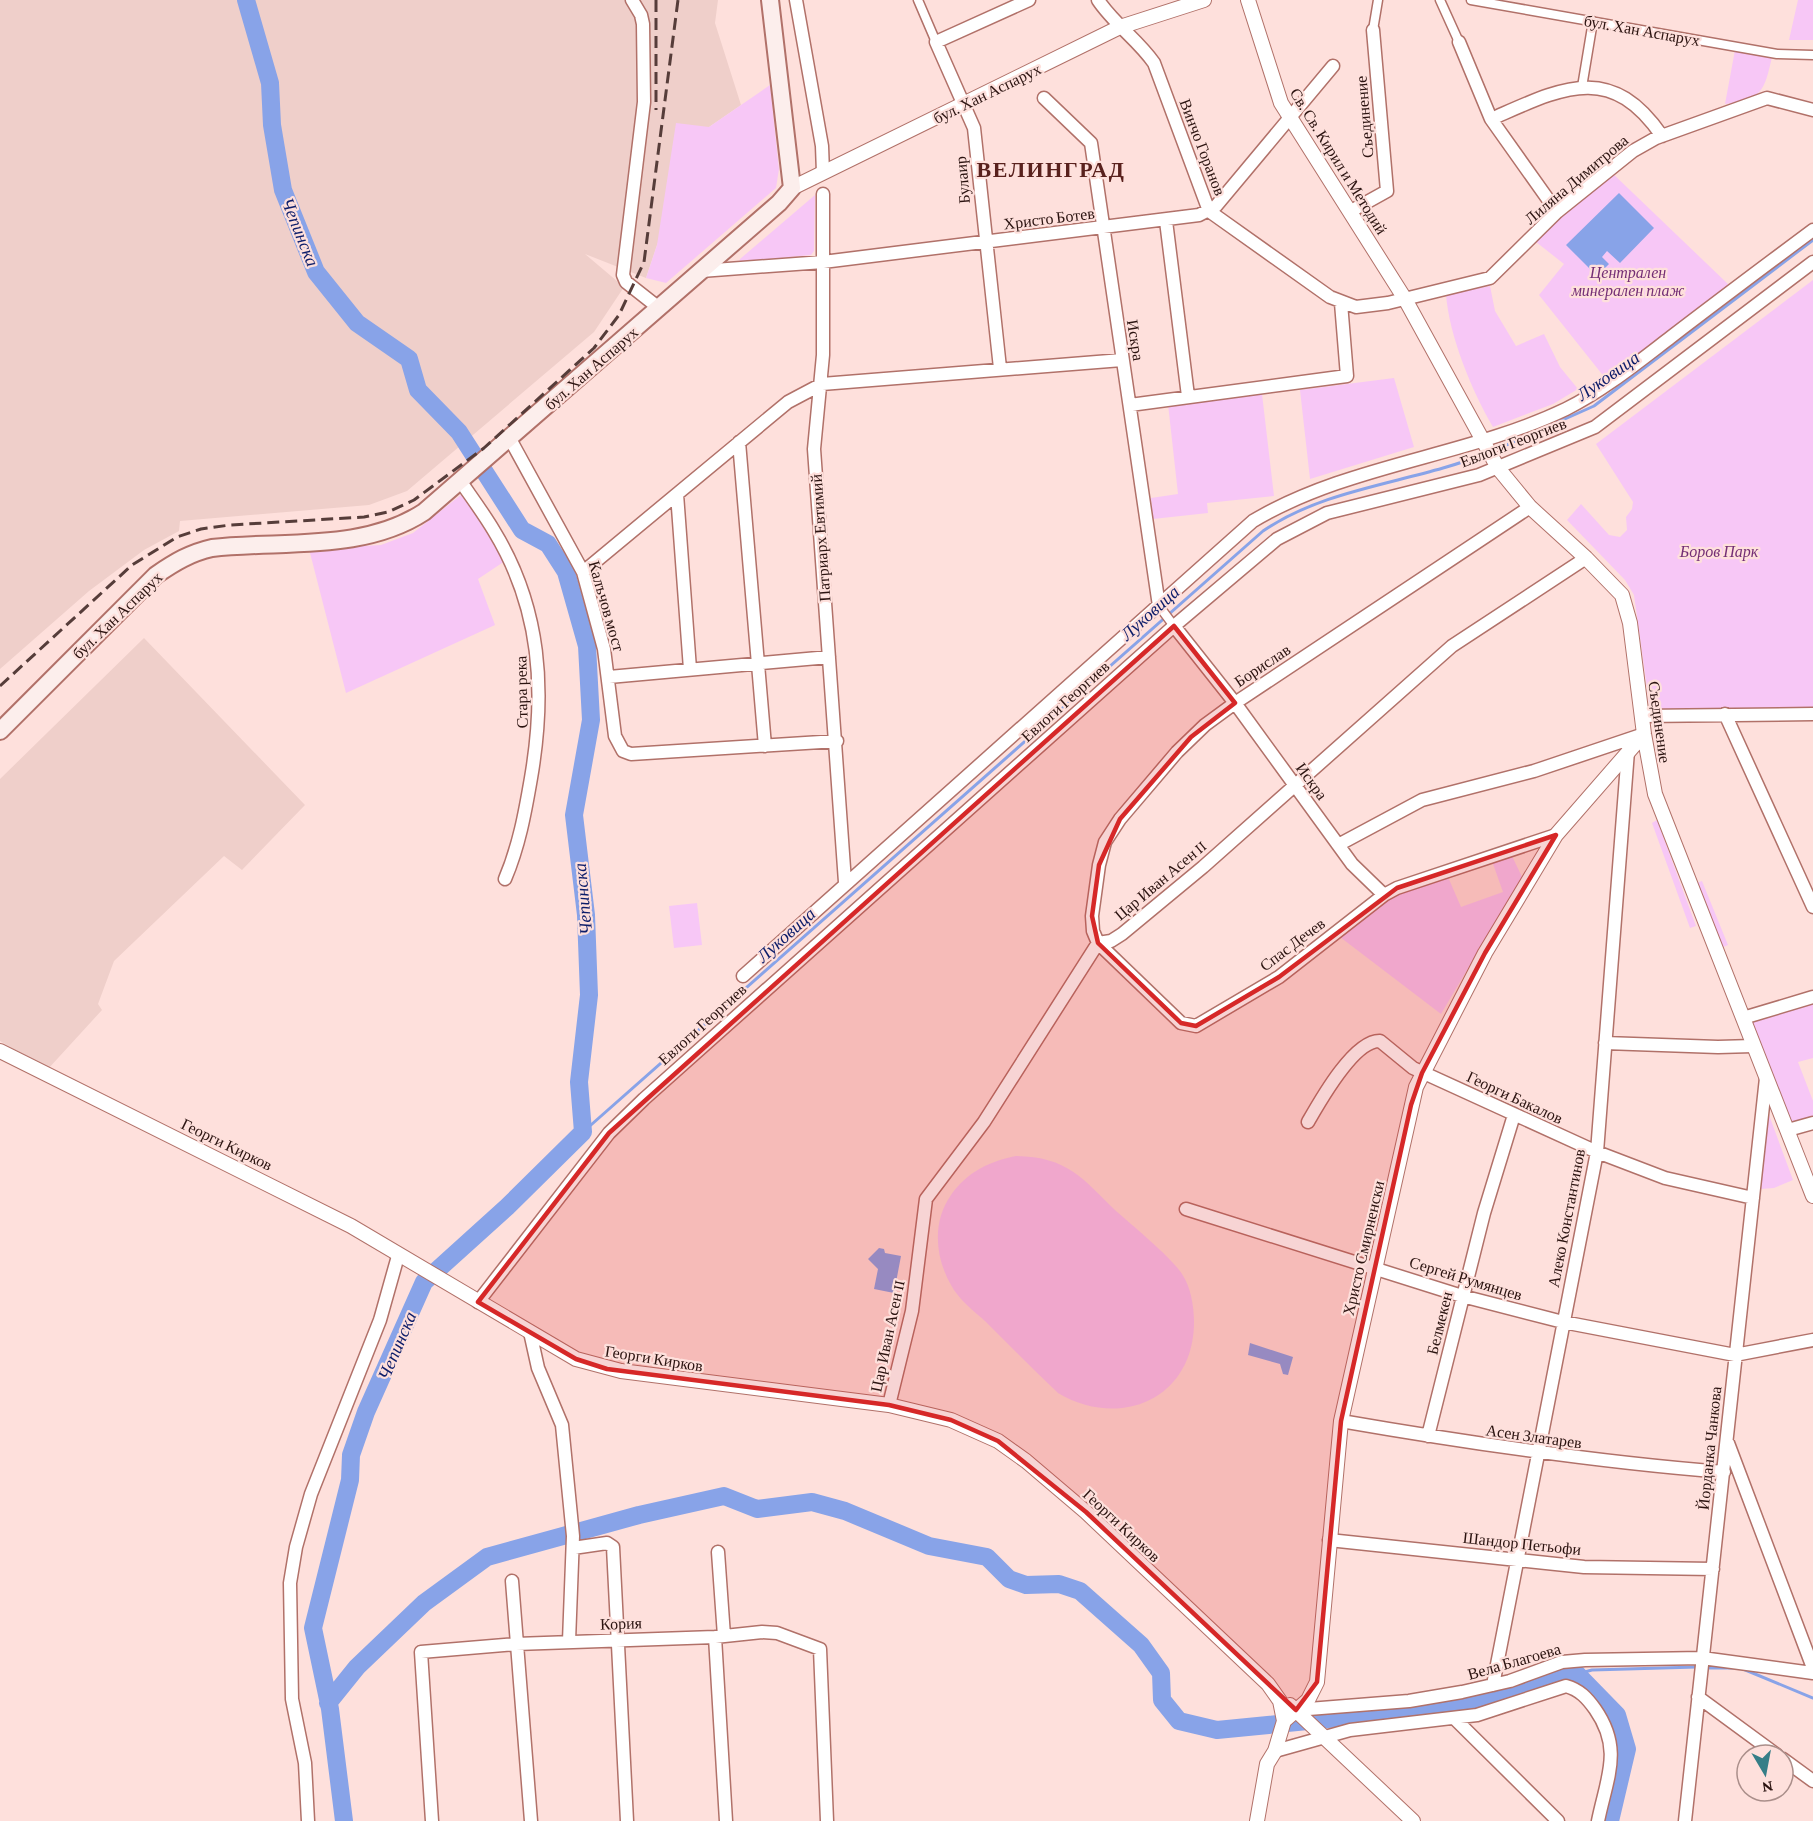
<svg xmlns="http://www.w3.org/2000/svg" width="1813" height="1821" viewBox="0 0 1813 1821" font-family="'Crimson Pro',serif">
<rect width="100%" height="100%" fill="#fee0dc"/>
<path fill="#efcfca" d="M0 0H718L715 23 741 105 709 127 657 245 646 278 585 254 624 287 594 332 407 491 369 505 180 521 179 531 144 550 89 591 0 669Z
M144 638 305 805 242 870 224 856 114 961 98 1004 102 1010 48 1069 0 1041V779Z"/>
<path fill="#f7c7f6" d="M1798 0H1813V40H1789Z
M1735 50 1772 57C1764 92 1762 99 1725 104Z
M770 85 779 169 776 188 666 283 646 278 657 245 676 123 709 127Z
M1609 170 1729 285 1609 383 1539 295 1564 264 1531 238Z
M815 195 814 251 811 255 739 262 740 259Z
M1813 280V714L1651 716 1634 595 1625 580 1567 520 1581 504 1609 535 1620 537 1627 530 1626 517 1632 509 1633 502 1596 444Z
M1490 286 1495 311 1516 346 1544 334 1560 367 1578 389 1553 404 1493 427C1472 391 1449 336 1446 294Z
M1394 378 1414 447 1310 479 1300 390Z
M1262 394 1274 496 1207 503 1208 513 1153 519 1151 498 1178 494 1168 404Z
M462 494 505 561 478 579 495 625 346 693 309 549 381 545 413 533Z
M1657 820 1696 926 1690 928 1652 823Z
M1512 856 1522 877 1441 1014 1340 937 1386 899 1448 877 1461 907 1503 892 1492 861Z
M1702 881 1728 945 1721 948 1696 883Z
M697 903 702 945 674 948 669 906Z
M1813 997V1058L1798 1062 1813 1101V1123L1788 1130 1743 1018Z
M1769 1115 1793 1180 1774 1188 1761 1189 1765 1116Z
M1016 1156C1068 1157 1082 1178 1116 1211 1133 1226 1171 1257 1182 1274 1191 1287 1194 1307 1194 1322 1194 1399 1120 1430 1058 1393 1034 1370 1010 1346 986 1322 974 1311 959 1300 951 1285 935 1257 932 1222 951 1195 967 1172 990 1161 1016 1156Z"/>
<path fill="#88a3e8" d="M1619 193 1654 228 1620 263 1607 251 1602 257 1609 264 1597 276 1566 245Z
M879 1248 884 1249 885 1253 901 1256 894 1293 874 1289 878 1269 868 1259Z
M1250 1343 1293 1357 1288 1375 1283 1374 1280 1364 1248 1355Z"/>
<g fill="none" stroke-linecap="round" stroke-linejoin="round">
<path stroke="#88a3e8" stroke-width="3" d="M1493 451 1594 406 1813 240
M583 1132 1263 531C1329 486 1414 483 1487 453
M1704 1668H1736
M1743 1669 1813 1698
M1577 1674 1592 1670 1697 1667"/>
<path stroke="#88a3e8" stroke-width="18" d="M246 0 270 83 272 125 283 190 316 272 357 323 409 359 418 390 459 432 522 530 548 544 566 572 587 646 591 720 574 815 586 915 589 995 579 1082 583 1132 507 1207 424 1282 366 1412 351 1455 350 1480 313 1628 330 1709 344 1821
M328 1703 357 1667 424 1603 487 1557 639 1515 724 1496 757 1509 812 1502 845 1511 929 1546 987 1557 1009 1579 1026 1585 1059 1584 1080 1591 1141 1645 1161 1673 1162 1700 1179 1721 1217 1730 1461 1706 1546 1677 1577 1674 1617 1715 1627 1749 1610 1821"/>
<g stroke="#b17169" stroke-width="11">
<path id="pedestrian" d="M918 0 936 42
M1440 0 1459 42
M1471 0 1777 54 1813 55
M1373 30 1378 0
M1582 87 1593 21
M1159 606 1174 626"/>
</g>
<g stroke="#b17169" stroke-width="15">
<path id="minor" d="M632 0 641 15 643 24 644 102 623 275 626 282 659 308
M796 0 822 146 823 173
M1098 0C1114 24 1138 40 1154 63L1209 211 1330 297 1356 307 1388 303 1490 278 1557 212 1633 151 1656 138 1767 98 1813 110
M1459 42 1491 119
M1044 98 1091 143 1159 606
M823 194V355L814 449 845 882
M1351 211 1387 191 1373 30
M1557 212 1491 119C1560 89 1610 60 1662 136
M1166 221 1188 396
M701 271 823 262 1199 215 1216 206 1333 66
M1000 368 974 128 936 42 1029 0
M1130 405 1347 376 1341 303
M510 439 583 572 604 649 615 736 623 751 631 754 837 741
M739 442 765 746
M461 482C472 498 484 514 494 531 541 608 546 691 531 778 525 813 519 846 505 879
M677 494 690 669
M1530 507 1235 703 1205 725 1177 752 1120 819 1105 842 1099 865 1092 916 1093 931 1098 943 1181 1023 1196 1026 1279 977 1384 895 1397 888 1556 835
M583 572 788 402 822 384 1122 360
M1174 626 1235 703 1352 864 1384 895
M609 677 829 657
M1725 714 1813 907
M1642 716 1813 714
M1338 845 1422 800 1534 771 1644 734
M743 976 1253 521C1349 464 1466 457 1566 409 1604 390 1637 363 1671 337 1718 301 1766 265 1813 230
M1743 1018 1813 997
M1605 1043 1718 1047 1753 1046
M1308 1122C1320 1101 1354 1040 1380 1041L1413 1068 1597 1152 1665 1178 1753 1198
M1788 1130 1813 1123
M1186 1209 1462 1296 1563 1322 1735 1355 1813 1340
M478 1302 609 1133 644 1099 1174 626 1277 539 1327 513 1479 475 1595 427 1813 262
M530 1332 538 1368 562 1425 573 1536 569 1641
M889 1405 912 1311 926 1199 984 1122 1098 943 1111 941 1122 934 1203 867 1452 646 1586 558
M1341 1421C1468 1443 1595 1462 1724 1472
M1428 1436 1484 1213 1514 1115
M1728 1443 1813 1668
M1329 1540 1584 1567 1713 1569
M573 1548 607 1543 613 1547 627 1821
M718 1552 724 1636
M512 1581 531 1821
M715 1637 726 1821
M1493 1685 1597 1152 1628 751
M1698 1697 1777 1755
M1296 1710 1409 1701 1462 1692 1510 1681 1562 1662 1585 1660 1702 1658 1813 1673
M1455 1719 1558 1821
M1275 1751 1350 1730 1477 1715 1566 1686C1580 1690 1587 1698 1595 1709 1623 1749 1607 1777 1598 1821
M1783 1759 1813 1781
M308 1821 305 1763 292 1699 290 1583 296 1547 311 1494 380 1320 398 1256
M432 1821 421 1652 516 1644 715 1637 762 1632 777 1633 820 1649 827 1821
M1685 1821 1766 1078"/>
</g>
<g stroke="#b17169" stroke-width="16">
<path id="tertiary" d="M1248 0 1281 103 1405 299 1498 468 1530 507 1586 558 1622 595 1630 623 1644 734 1655 794 1813 1196
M792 188 1120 27 1204 0
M0 1051 351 1226 576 1359 621 1371 889 1405 951 1420 998 1441 1026 1461 1086 1512 1268 1684 1280 1701 1284 1721
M1290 1705 1413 1821
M1257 1821 1267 1764 1275 1751 1284 1721 1308 1700 1317 1682 1341 1421 1416 1087 1485 953 1556 835 1644 734"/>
</g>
<g stroke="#b17169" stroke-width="20">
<path id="secondary" d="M0 731 156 575C175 562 190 553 212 548 283 540 363 552 424 512L779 203 792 188 770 0"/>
</g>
<use href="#pedestrian" stroke="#fff" stroke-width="8"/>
<use href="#minor" stroke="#fff" stroke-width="12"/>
<use href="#tertiary" stroke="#fff" stroke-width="14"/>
<use href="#secondary" stroke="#fceeec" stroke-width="16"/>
<path stroke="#563d3a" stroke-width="3" stroke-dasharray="12 6" stroke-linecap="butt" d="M656 0V110
M0 686 132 565 177 537 201 529 230 525 364 517 388 512 414 500 484 448 594 348 619 315 644 262 678 0"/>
</g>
<path fill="#d62828" fill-opacity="0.2" stroke="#d62828" stroke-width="4.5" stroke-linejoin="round" d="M1174 626 1235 703 1191 737 1120 819 1099 865 1092 916 1098 943 1181 1023 1196 1026 1279 977 1397 888 1556 835 1485 953 1422 1073 1411 1105 1341 1421 1317 1682 1296 1710 1086 1512 998 1441 951 1420 889 1405 607 1369 576 1359 478 1302 609 1133Z"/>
<g text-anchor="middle" stroke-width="4.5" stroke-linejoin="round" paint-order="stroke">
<g font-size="16" fill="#2b1310" stroke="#fee0dc">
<text transform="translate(1642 30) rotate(10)" y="6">бул. Хан Аспарух</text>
<text transform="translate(987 93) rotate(-26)" y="6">бул. Хан Аспарух</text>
<text transform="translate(1364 117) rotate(-95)" y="6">Съединение</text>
<text transform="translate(1203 147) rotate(69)" y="6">Винчо Горанов</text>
<text transform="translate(1339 161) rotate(58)" y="6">Св. Св. Кирил и Методий</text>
<text transform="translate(1576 179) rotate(-40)" y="6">Лиляна Димитрова</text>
<text transform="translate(962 180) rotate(-95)" y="6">Булаир</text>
<text transform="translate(1049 218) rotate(-7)" y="6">Христо Ботев</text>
<text transform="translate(1136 340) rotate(81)" y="6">Искра</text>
<text transform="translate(591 368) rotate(-41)" y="6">бул. Хан Аспарух</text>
<text transform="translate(1513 442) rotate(-21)" y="6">Евлоги Георгиев</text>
<text transform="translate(820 538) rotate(-94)" y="6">Патриарх Евтимий</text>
<text transform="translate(607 606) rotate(74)" y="6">Калъчов мост</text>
<text transform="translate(117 615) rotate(-44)" y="6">бул. Хан Аспарух</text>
<text transform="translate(1262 665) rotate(-34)" y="6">Борислав</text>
<text transform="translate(521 692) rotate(-91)" y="6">Стара река</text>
<text transform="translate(1065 701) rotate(-42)" y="6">Евлоги Георгиев</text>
<text transform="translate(1660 722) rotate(82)" y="6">Съединение</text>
<text transform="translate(1312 781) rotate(54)" y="6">Искра</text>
<text transform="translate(1160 880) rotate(-40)" y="6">Цар Иван Асен II</text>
<text transform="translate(1292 944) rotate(-37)" y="6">Спас Дечев</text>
<text transform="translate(702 1024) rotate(-42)" y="6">Евлоги Георгиев</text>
<text transform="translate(1515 1097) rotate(25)" y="6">Георги Бакалов</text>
<text transform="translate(227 1144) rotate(26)" y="6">Георги Кирков</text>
<text transform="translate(1566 1218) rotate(-79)" y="6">Алеко Константинов</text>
<text transform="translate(1363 1248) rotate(-77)" y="6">Христо Смирненски</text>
<text transform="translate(1466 1278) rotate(17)" y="6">Сергей Румянцев</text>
<text transform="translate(1439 1323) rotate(-76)" y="6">Белмекен</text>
<text transform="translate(887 1336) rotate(-78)" y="6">Цар Иван Асен II</text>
<text transform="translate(654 1358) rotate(9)" y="6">Георги Кирков</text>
<text transform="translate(1534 1436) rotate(8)" y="6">Асен Златарев</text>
<text transform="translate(1709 1448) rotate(-84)" y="6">Йорданка Чанкова</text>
<text transform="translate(1122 1525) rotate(43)" y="6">Георги Кирков</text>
<text transform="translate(1522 1543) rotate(6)" y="6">Шандор Петьофи</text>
<text transform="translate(621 1623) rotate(-2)" y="6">Кория</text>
<text transform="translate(1514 1661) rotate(-16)" y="6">Вела Благоева</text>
</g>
<g font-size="16" font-style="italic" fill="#742e75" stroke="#fee0dc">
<text x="1628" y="278">Централен<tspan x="1628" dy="18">минерален плаж</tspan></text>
<text x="1719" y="557">Боров Парк</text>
</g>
<g font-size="18" font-style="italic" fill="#0d1d6a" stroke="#fee0dc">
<text transform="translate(300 232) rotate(68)" y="6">Чепинска</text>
<text transform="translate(1608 376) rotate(-35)" y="6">Луковица</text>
<text transform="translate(1150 613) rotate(-42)" y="6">Луковица</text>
<text transform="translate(583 899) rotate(-95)" y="6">Чепинска</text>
<text transform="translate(786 935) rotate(-42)" y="6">Луковица</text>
<text transform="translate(397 1346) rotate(-67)" y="6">Чепинска</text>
</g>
<g font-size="22" font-weight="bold" letter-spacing="1.5" fill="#59211d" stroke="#fee0dc">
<text x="1051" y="177">ВЕЛИНГРАД</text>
</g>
</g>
<g transform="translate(1765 1773) rotate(170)"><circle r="28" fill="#fee0dc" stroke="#aa8e8a" stroke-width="1.5"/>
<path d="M0-4.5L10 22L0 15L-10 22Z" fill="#367e87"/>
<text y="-9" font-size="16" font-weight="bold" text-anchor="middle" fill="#2b1310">N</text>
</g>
</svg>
